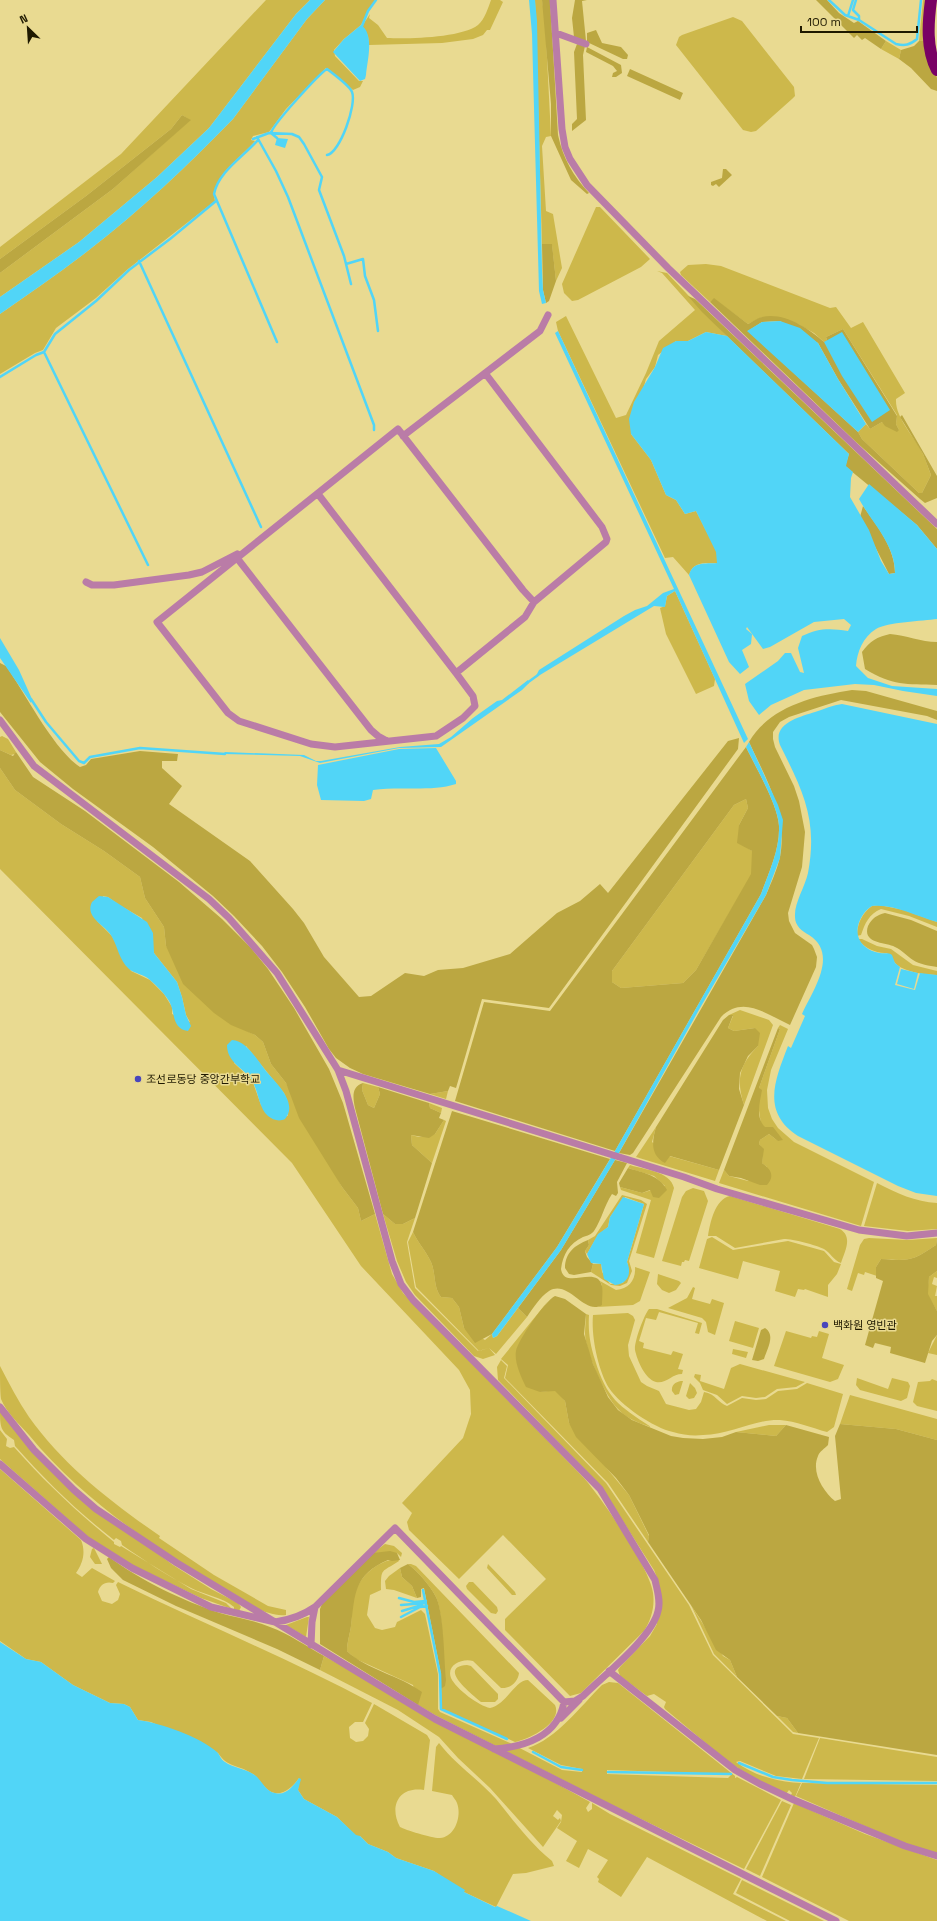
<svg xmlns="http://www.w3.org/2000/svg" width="937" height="1921" viewBox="0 0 937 1921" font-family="'Space Grotesk','Noto Sans KR',sans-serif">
<rect width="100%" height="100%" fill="#e9da91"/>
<path fill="#cdb84b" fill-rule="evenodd" d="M266 0H310L296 14 209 128 157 177 79 242 0 297V273L113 189 190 120 182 115 171 129 86 196 0 259V247L121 154Z
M325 0H375L361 25 344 39 334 50 335 56 359 81H363L360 87 353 90 326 68 286 109 269 132 253 136 251 140 255 141C242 157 209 178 215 201L128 269 96 298 56 328 43 350 35 353 0 374V314C30 293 60 273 89 250 140 211 188 165 233 119L307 19Z
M491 0H500L503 2 490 30H487L483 35 473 39 442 43 369 45 368 36 362 26 370 14 369 18 378 25 387 38C408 39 461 38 478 25 485 19 488 8 491 0Z
M535 0H542L545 19 551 136 546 137 542 146 546 211 553 214 562 268 556 281 552 245 542 244Z
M923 0H929L926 40 919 41Z
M733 17 742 21 794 87 795 96 792 99 756 131 751 132 743 130 676 45 679 37 682 35Z
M886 41 901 50 899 59 881 49Z
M596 207H600L650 259 641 267 578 300 572 301 564 293 562 284Z
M706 264 721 266 830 308 836 307 851 328 863 322 905 393 896 399C895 418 915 437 923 454 926 461 928 468 931 475L922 493H919L862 439 858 432 866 424 870 429 882 422 899 430 896 424 897 415 843 329 826 337 827 340 824 342 814 333 798 324 762 317 748 324 714 299 710 302 681 275 680 272 688 265Z
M657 271 667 273 727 336 706 332 688 341H676L658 355 655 367 646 379 631 434 651 460 666 495 676 500 685 514 696 511 717 552V563C705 563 693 561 689 575L673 557 665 558 558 331 556 322 566 316 616 418 626 415 646 373 659 341 695 310 662 273Z
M675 591 715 679 714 686 696 694 666 634 660 608 665 606 667 596Z
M2 736 8 739 16 752 15 754 11 755 0 750V737Z
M0 768 15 790 61 824 104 851 140 877 145 898 164 927 166 946 245 1030 255 1035 263 1042 271 1064 286 1083 342 1187 358 1208 361 1221 375 1214 392 1274 403 1293 583 1477C601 1497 650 1568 653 1593 655 1607 651 1620 644 1631L581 1693 570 1696 505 1630V1619L546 1579 503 1535 459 1579 409 1530 407 1522 412 1513 402 1503 463 1438 471 1414 470 1390 459 1370 361 1266 292 1163 0 869ZM103 896 108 897 119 905 142 918 154 953 177 982 182 997 186 1015 190 1022 172 1014V1007L164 994 150 980 131 971 112 936 97 921ZM246 1046 284 1093 287 1100 288 1116 261 1105 252 1080 234 1063Z
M746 799 748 808 739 825 746 847 752 851V874L696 970 683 983 621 988 612 982V971L734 805Z
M879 905 904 910 937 922V927L909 916 881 909C869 914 865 923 861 935L857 936C857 924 862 913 872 906Z
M858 939H862L877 946 891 949 913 965 937 971V975C926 975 906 972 897 965 894 962 891 957 887 953 877 954 864 948 858 939Z
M740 1010 769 1020 773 1025 744 1105C736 1080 739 1065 758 1046L755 1028 734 1031 728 1028 733 1016 729 1015Z
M780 1025 788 1029 771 1070 767 1090 768 1108 772 1119 778 1128 794 1142 874 1182 861 1226 719 1183 724 1170 729 1176 748 1181 767 1167 762 1163 763 1149 759 1144 760 1140 769 1134 778 1141 761 1124 758 1104 760 1098 759 1088 780 1029 778 1028Z
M363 1083 378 1087 380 1094 374 1108 368 1105 362 1090Z
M448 1091 446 1099 430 1094Z
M429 1103 442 1108 441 1113 430 1108Z
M444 1120 446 1121 432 1163 412 1145 411 1135 419 1137 435 1134Z
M656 1127 652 1142 669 1156 719 1170 715 1181 636 1157Z
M630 1165C645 1170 670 1171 674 1188L654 1258 636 1253 651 1200 621 1190 620 1187 642 1193 665 1186 654 1176 628 1168Z
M877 1183C897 1193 915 1202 937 1203V1229L908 1231 864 1226Z
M693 1188 704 1191 708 1201 689 1261 685 1260 684 1262H682L681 1266 662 1261 682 1197 686 1191Z
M622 1195 641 1200 647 1204 629 1261 632 1271 627 1283 620 1286 611 1285 591 1272 593 1264H601L602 1272 610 1284 623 1283 628 1265 627 1262 644 1204 625 1197 610 1217 608 1227 598 1235 587 1254 585 1251 589 1245 588 1240 595 1236Z
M730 1196 840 1229C853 1237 845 1251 841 1263 833 1260 831 1253 824 1249 816 1245 793 1239 784 1239L735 1248 716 1236H708C710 1223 715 1199 730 1196Z
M383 1214 395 1224H403L415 1218 407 1242 415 1288 478 1351 489 1348 495 1355 483 1359 474 1356 415 1295 406 1282 397 1261Z
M413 1232C418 1243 426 1251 431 1262 436 1273 433 1287 441 1297L452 1298 459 1307 464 1328 485 1340 492 1334 493 1338 497 1336 518 1308 527 1317 496 1354 489 1348 479 1351 416 1287 408 1242Z
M712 1237 733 1250 788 1241 824 1251 834 1262 841 1264 837 1274 828 1285V1297L805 1289 804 1290 798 1289 795 1297 775 1291 780 1271 743 1261 738 1279 699 1268 707 1239Z
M869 1238 908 1240 937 1238 936 1245C912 1261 910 1261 881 1259L876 1267 877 1276 865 1272 864 1275 858 1273 852 1291 847 1289 860 1245 864 1239Z
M635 1267 650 1272 640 1301 633 1305 597 1307 600 1306 602 1285 600 1281 616 1290C629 1289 636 1280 635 1267Z
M937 1271V1278L934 1277 932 1284 937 1286 935 1296H937V1311L927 1294 929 1277Z
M658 1274 679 1281 681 1283 676 1290 669 1293 662 1290 657 1284Z
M693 1287 695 1288 692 1299 710 1304 712 1299 724 1303 715 1335 708 1332 706 1322 702 1318 668 1308 687 1298Z
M548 1301 525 1334 540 1392 556 1390 565 1401 569 1423 629 1495 649 1536 648 1542 608 1483 505 1378 508 1365 501 1359Z
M649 1309H657L702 1323 699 1334 695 1333 698 1323 659 1312 656 1320 646 1318 639 1341 644 1343 643 1348 671 1355 673 1351 683 1354 678 1369 683 1370 682 1374C672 1374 666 1384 656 1382 645 1379 637 1360 635 1350 634 1342 644 1315 649 1309Z
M628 1313 633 1316 635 1320 628 1345 629 1356 641 1382 647 1386 659 1391 666 1404 689 1410 696 1409 701 1402 704 1392C716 1394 718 1403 727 1406L742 1398 756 1400 766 1399 778 1391 797 1389 807 1383 843 1394 834 1427 827 1432C812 1428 796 1421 780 1420 754 1419 730 1435 703 1435 693 1436 683 1435 673 1432 654 1428 620 1405 609 1388 598 1370 591 1336 593 1315Z
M586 1314 589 1315C588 1332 590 1344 595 1360 607 1399 618 1405 651 1427 639 1423 627 1419 618 1409 605 1396 585 1351 585 1333 585 1327 586 1320 586 1314Z
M735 1321 759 1328 753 1348 729 1341Z
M786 1331 811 1338 812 1336 817 1337 819 1331 829 1334 822 1358 844 1365 838 1379 830 1382 774 1366Z
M937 1335V1355L928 1353Z
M733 1349 748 1352 746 1358 732 1354Z
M501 1360 507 1366 504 1378 606 1483 689 1605 713 1655 793 1734 819 1738 802 1779 776 1776 740 1761 736 1762C754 1776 779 1782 801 1783L795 1797 791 1795 792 1793 789 1790 786 1794 760 1781 731 1764 665 1709 664 1707 666 1702 654 1694 647 1696 620 1676 618 1670 620 1667 650 1636 657 1624 658 1580 654 1570 600 1485 498 1380 497 1367Z
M740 1364 805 1382 796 1387 777 1389 765 1397 756 1398 742 1396 727 1404 717 1395 703 1390 700 1383 694 1377 695 1374 701 1375 700 1381 724 1389 731 1368Z
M0 1366C9 1383 18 1401 29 1417 63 1465 112 1503 160 1536L159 1538 214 1575 268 1606 286 1610V1615C265 1618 235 1596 217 1585 148 1543 81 1498 29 1435 19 1424 6 1412 1 1399 0 1391 0 1375 0 1366Z
M857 1378 888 1389 892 1378 908 1382 910 1386 907 1398 901 1401 860 1390 856 1385Z
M932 1379 937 1381V1411L917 1406 913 1402 918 1382 930 1381Z
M683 1381 679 1394 675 1395 672 1391C671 1384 677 1381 683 1381Z
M690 1383 695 1388 697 1393 694 1398 689 1399 686 1396Z
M850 1395 937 1419V1440L896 1429 840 1424Z
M0 1409 69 1487 173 1565 211 1589 238 1603 241 1607 239 1611 234 1610V1607C222 1597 205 1595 191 1588 167 1576 144 1560 122 1545L121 1541 116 1538 114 1540C78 1512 46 1481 15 1446L14 1440C0 1431 0 1427 0 1409Z
M769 1425H786L776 1436 736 1432Z
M0 1430 7 1439 6 1446 10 1448 14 1447C45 1482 78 1513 114 1542V1544L120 1547 121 1546 191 1589 226 1603 232 1609 201 1598 134 1566 88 1537 0 1459Z
M0 1469 81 1540C86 1552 83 1563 76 1573L82 1577 92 1568 115 1581 113 1583C105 1581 100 1585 98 1592L102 1601 112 1604 118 1600 120 1594 116 1585 118 1582C202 1623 289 1659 372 1703L363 1722H355L349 1727 350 1738 356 1742 363 1741 368 1736 369 1729 365 1723 374 1704 427 1735 430 1740 424 1790C398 1786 389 1807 400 1827 405 1830 435 1839 440 1838 455 1837 462 1816 457 1803 456 1800 453 1797 452 1795L432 1791 436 1747 439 1743C455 1764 478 1779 496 1799 514 1821 529 1842 552 1861L554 1866 526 1873 513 1874 496 1907 464 1892 434 1871 396 1858 388 1852 368 1844 360 1836H356L337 1817 304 1799 298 1790 299 1778C291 1790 276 1801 264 1786 259 1781 258 1776 251 1773 237 1764 228 1768 218 1753L151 1722 138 1720 130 1707 124 1704 110 1703 73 1685 41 1662 26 1659 0 1641Z
M385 1544 394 1546 402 1553 401 1557 397 1553H373Z
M94 1548 102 1564H95L90 1557 92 1549Z
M398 1559 399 1561C381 1573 381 1567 381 1590L370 1595 367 1615 375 1628 382 1630 395 1627 397 1622 421 1610 425 1614 438 1674V1709L440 1712 510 1743 562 1770 582 1772V1769L561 1765 528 1748C556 1739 581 1706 602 1685L609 1682 618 1683 735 1776V1778L737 1777 781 1800 744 1869 604 1801 435 1715 418 1705 413 1685 356 1659 347 1651C347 1642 350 1634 351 1626 352 1617 351 1609 353 1601 356 1579 376 1560 398 1559ZM607 1770 731 1774V1775L728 1778 607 1774Z
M408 1564H411L416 1566 519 1673C518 1682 510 1689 501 1688L473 1661C462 1658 446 1665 451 1678 456 1689 479 1706 490 1708 506 1705 515 1680 528 1680L555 1705C563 1723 529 1739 515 1742L442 1709 441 1689 444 1686C443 1665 444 1614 436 1597 430 1585 418 1572 408 1564Z
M488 1564 515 1592 516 1595H512L487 1568Z
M400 1568 402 1577 412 1586 417 1598 394 1590 386 1589 385 1581 389 1576Z
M469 1582H473L497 1607 498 1611 496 1614 491 1613 467 1589 466 1586Z
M691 1605 723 1656 730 1660 737 1677 714 1654Z
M307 1617H309L306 1637 286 1625Z
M324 1656 590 1802 586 1808 588 1812 592 1809V1803L610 1814 741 1879 733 1894 786 1921H767L647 1857 621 1897 598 1882 599 1879 597 1877 608 1860 588 1849 579 1868 566 1861 577 1841 557 1828 561 1822 562 1815 557 1810 553 1816 558 1820 560 1818 561 1821 543 1847 490 1788 458 1758 439 1737 398 1710 320 1670Z
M467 1665 471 1666 498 1694V1699L495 1702H481C473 1695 436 1667 467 1665Z
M777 1716 787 1718 798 1733 793 1732Z
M820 1738 937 1757V1781L804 1779Z
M802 1783 937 1785V1854L906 1844 796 1796Z
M782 1801 791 1805 760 1876 746 1869Z
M794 1803 865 1834 937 1860V1921H849L762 1877Z
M742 1880 824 1921H790L736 1893Z"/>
<path fill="#bba741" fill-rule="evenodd" d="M542 0H550L558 135C563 158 573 176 589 193L587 194 571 180 551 136V104Z
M575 0H587L582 1 586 41 574 37 572 18Z
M816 0H827L839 13 854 23 858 21 886 41 881 49 865 38 862 40 857 35 854 38Z
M596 30 602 43 621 47 628 55 627 59H623L587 42V33Z
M926 40 937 78V91L931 89 911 68 899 59 901 50 914 46 919 41Z
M577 44 585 46 583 55 586 120 572 131V124L577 119 574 52Z
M587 47 621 65 622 73 616 77H612L613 73 617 71 613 66 586 52Z
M630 69 683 93 680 100 627 76Z
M182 115 191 120 113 189 0 273V259L86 196 171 129Z
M723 169H726L732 175 719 187 716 184 713 186 711 185V182L722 178Z
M542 244H552L556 281 549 301 546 303 543 290Z
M688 296 695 299 937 529V549L917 525 845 466 849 454 702 312Z
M714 298 748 324C752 322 757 318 762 317 784 312 808 328 824 342L827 340 826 337 843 329 897 416 896 424 899 430 897 432 885 426 882 422 870 429 838 379 818 343 780 321 762 322 748 331 858 432 862 439 919 493H922L931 475 923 454 900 417 902 415 937 476V498L925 503 920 499 856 442 710 302Z
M863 506C877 526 895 548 895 573L889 574 860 517Z
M890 634C906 635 921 642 937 642V685C906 684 893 686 865 669L862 652C870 641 877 637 890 634Z
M0 663 6 666C25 693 54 750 80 767L86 765 91 759 140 751 178 754 177 761H162V768L182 786 169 804 250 861 293 909 304 923 324 957 359 997 371 996 405 973 424 976 438 970 463 968 510 954 557 913 580 901 600 884 608 893 728 741 739 738 738 749 549 1008 482 999 456 1088 450 1086 448 1091 430 1094 363 1074 350 1068 336 1058 329 1049 305 1007 282 972 262 946 234 916 213 896 153 847 73 789 40 762 0 712Z
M852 690 866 691 937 711V720L927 716 841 700 789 717 780 722 773 732V739L775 747 794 786 799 801 805 832 802 867 788 913 789 921 795 933 812 945 814 949 817 957 816 967 790 1025C766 1014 743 995 721 1017L633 1153 630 1155 619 1153 766 895C771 883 777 870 780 857 788 815 766 779 749 742 770 706 814 696 852 690Z
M746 747C755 766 778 805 779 826 780 849 769 872 761 894L615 1151 455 1101 484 1002 550 1011ZM746 799 748 808 739 825 737 843 752 851 751 874 696 970 683 983 621 988 612 982V971L734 805Z
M0 750 13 756 16 752 33 777 85 811 179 882 222 919 251 948 268 969 294 1008 329 1069 343 1103 375 1214 361 1221 358 1208 342 1187 299 1118 286 1083 271 1064 263 1042 255 1035 231 1025 214 1013 183 984 166 946 164 927 145 898 140 877 104 851 61 824 15 790 0 768Z
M885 913 911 920 937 931V967C930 966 919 964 913 960 907 956 902 950 895 947 885 942 862 944 868 926 872 918 877 915 885 913Z
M729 1015H733L728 1028 734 1031 755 1028 760 1033 758 1046 748 1056 740 1073 739 1089 744 1105 719 1170 670 1156 665 1163C650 1155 652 1141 656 1127L723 1020Z
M778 1028 780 1029 759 1088 762 1090C760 1102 755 1117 765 1127H773L783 1140 778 1141 769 1134 760 1140 759 1144 764 1149 762 1163C771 1169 775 1176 767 1185H760L741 1178 729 1176 724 1170Z
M363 1083 362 1090 368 1105 374 1108 380 1094 378 1087 429 1103 430 1108 441 1113 439 1118 444 1120 435 1134 429 1138 411 1135 412 1145 432 1163 415 1218 403 1224H395L383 1214 355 1108C353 1098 351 1087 363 1083Z
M452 1111 610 1159 557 1247 492 1334 475 1343 464 1328 459 1307 452 1298 441 1297C433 1287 436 1273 431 1262 426 1251 418 1243 413 1232Z
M615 1160 627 1163 617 1182 618 1193 616 1196 612 1194C604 1206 602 1219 594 1231 592 1234 587 1236 583 1237 569 1244 563 1254 561 1269 564 1291 597 1264 602 1286 603 1291 602 1299 602 1305 584 1316 569 1279 549 1291 540 1297 533 1308 527 1317L518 1308 561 1250Z
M628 1168C644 1173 659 1175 667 1190L659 1198 653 1197 650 1190 642 1193 620 1187 619 1183Z
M937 1238V1271L929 1277 928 1294 937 1311V1335L932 1341 925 1363 890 1353 891 1347 875 1343 873 1348 865 1345 883 1281 876 1278V1267L881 1259C910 1261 912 1261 936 1245Z
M588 1240 589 1245 585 1251 587 1257 593 1264 591 1272 574 1275 569 1274 565 1268C565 1253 575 1245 588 1240Z
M555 1296 565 1299 586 1314 584 1334 593 1364 608 1397 618 1410 632 1420 671 1436 683 1438 703 1439 722 1437 736 1432 776 1436 786 1425 829 1437 828 1445C825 1448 819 1452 818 1456 811 1472 823 1491 835 1501L841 1499 835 1436 840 1424 896 1429 937 1440V1755L798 1733 787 1718 777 1716 737 1677 730 1660 716 1650 701 1620 648 1542 649 1535 629 1495 616 1478 576 1437 569 1423 565 1401 555 1391 540 1392 526 1387C521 1377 514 1362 516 1351 518 1340 545 1301 555 1296Z
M765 1328C776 1335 767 1349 764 1359L758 1361 752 1360 761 1330Z
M390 1551 397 1553 400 1560 392 1561 388 1560C354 1575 355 1593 351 1626 350 1634 347 1642 347 1651 367 1670 399 1675 422 1692L418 1705 320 1644V1609L322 1604 373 1553Z
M109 1557C140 1580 183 1601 220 1613 237 1618 254 1620 270 1627 289 1634 306 1646 324 1656L320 1670 277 1649 176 1606 123 1580 111 1568 107 1559Z
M408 1564C418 1572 430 1585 436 1597 444 1613 444 1660 446 1680L445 1686 441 1689V1674L424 1588 421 1589V1597L417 1598 412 1586 402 1577 400 1568Z"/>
<path fill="#51d5f7" d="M310 0H325L307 19 233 119C188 165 140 211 89 250 60 273 30 293 0 314V297L79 242 157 177 209 128 296 14Z
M529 0H535L537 21 542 270 543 290 546 303 542 304 539 291 532 34Z
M361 25C375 34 367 62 366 75L365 79 360 81 333 52 344 39Z
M277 138 288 139 285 148 275 145Z
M780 321 800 328 818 343 838 379 866 424 858 432 747 331 762 322Z
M558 331 748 739 744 743 675 591 667 596 665 607 654 606 535 678 539 670 624 616 635 610 647 606 663 593 674 589 555 333Z
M706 332 727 336 849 454 846 466 853 472 851 478 850 497 869 530 881 561 889 574 895 573C895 544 872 523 859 499L869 484 917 525 937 549V619C923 621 887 622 876 629 863 637 857 652 856 666L868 678 892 686 937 689V696L903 691 874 685 855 684 804 690 771 705 759 715 749 701 745 684 778 661 785 653H791L800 672 804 673 798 648 802 636C818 628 830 628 848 631L851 625 844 619 814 622 770 647 763 649 747 627 746 629 752 634 751 644 742 650 749 667 740 674 729 662 689 575C693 561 705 564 717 563L716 552 696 511 685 514 676 500 666 495 651 460 631 434 629 419 634 402 655 367 663 348 676 341H688Z
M842 332 890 410 872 422 842 376 824 342Z
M0 638 19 670 32 699 31 703 0 658Z
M528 680 529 683 522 690 441 747 399 748 320 763 300 756 223 754 225 752 304 755 316 761H321L400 747 439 744 451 737 473 718 497 701 502 700Z
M842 704 937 724V922C915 916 895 904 872 906 865 910 860 918 858 926 855 941 866 951 880 953 885 954 888 952 892 955L895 963 900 967 895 985 915 990 920 973 937 975V1196L916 1193 898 1186 798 1136C761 1112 775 1080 788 1046L791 1048 805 1016 802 1014C813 990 839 954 809 935 802 931 795 926 795 917 794 903 805 887 808 873 818 820 803 791 780 745 772 723 800 717 815 712 824 709 833 705 842 704Z
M749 742 778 805 783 820 780 858 766 895 700 1008 615 1160 561 1250 497 1336 493 1338 492 1334 557 1247 615 1151 761 894C769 872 780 849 779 826 778 805 755 766 746 747Z
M436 748 456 781V784C431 792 400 786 373 790L371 799 364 801 321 800 317 785 318 765 399 749Z
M99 896 108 897 147 922 153 933 154 953 177 982 182 997 186 1015 191 1026 188 1031C172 1029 175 1013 170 1003 167 996 156 985 150 980 144 974 135 974 129 969 119 960 118 947 112 937 107 926 84 918 92 902Z
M901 969 918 973 914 989 897 984Z
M232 1040C247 1041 257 1060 266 1071 275 1082 299 1103 285 1119 279 1122 273 1120 268 1116 258 1107 259 1091 251 1079 242 1067 227 1062 227 1045Z
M623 1197 644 1204 627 1262C632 1273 628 1284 615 1285L604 1279 601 1264 591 1263 587 1254 598 1234 608 1227 610 1217Z
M0 1642 26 1659 41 1662 73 1685 110 1703 124 1704 130 1707 138 1720C161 1723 200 1737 217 1752 220 1755 221 1760 225 1762 233 1768 244 1768 253 1774 262 1779 264 1791 275 1793 286 1796 293 1786 299 1778L301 1779 298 1790 304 1799 337 1817 356 1835 360 1836 368 1844 388 1852 396 1858 434 1871 465 1890 464 1892 495 1907 497 1906 531 1921H0Z"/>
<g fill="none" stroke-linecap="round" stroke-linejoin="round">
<path stroke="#51d5f7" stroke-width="2.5" d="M829 0 845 15 859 20 896 44C905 46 910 45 917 39L921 0
M856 0 853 10 859 16V20
M848 16 853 0
M362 26 368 11 376 0
M257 137 276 171 288 197 374 425V430
M277 138 271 133C273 124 319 74 327 69 333 74 349 85 352 92 357 104 340 153 327 155
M253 139 269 133 292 134 299 137 304 144 322 177 319 190 344 256 351 284
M258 140C244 156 218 172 214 194L277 342
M139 261 261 527
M346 264 363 259 365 276 374 300 378 331
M44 352 148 565
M0 377 36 355 44 352 55 334 96 301 129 270 170 239 216 201
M527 683 538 675
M31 699 46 722 79 761 84 763 90 757 140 748 225 754
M423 1590 440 1674 441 1709 507 1739
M399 1598 414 1602 426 1601
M401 1605 426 1603
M402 1611 422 1605
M401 1617 420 1607 427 1606
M533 1752 561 1767 582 1770
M739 1763 773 1777 792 1780 827 1783H937
M608 1772 731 1774"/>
<path stroke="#ba7ca7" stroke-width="7" d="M553 0 562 129 565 147 570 159 587 185 668 268 937 524
M556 33 586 44
M403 436 540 331 548 315
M318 494 456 673 473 696 475 706 463 718 436 736 335 747 311 744 239 721 228 713 157 622 398 429 523 590 534 602
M237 558 371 730 378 736 387 741
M86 582 92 585H114L189 575 202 572 237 554
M456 673 525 617 534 602 606 542 607 539 602 527 485 373
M0 720 34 766 209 899 229 918 277 973 338 1070 346 1091 392 1261 401 1284 413 1300 600 1489 655 1580C657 1590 661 1601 658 1611 652 1638 604 1675 583 1696L575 1701 564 1702 395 1528 315 1607C302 1616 291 1620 275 1622L177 1563 96 1509 74 1490 34 1450 0 1407
M338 1070 684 1177 717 1189 859 1230 907 1236 937 1233
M0 1464 86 1539 132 1568 211 1607 275 1622 435 1719 836 1921
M311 1645 312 1622 315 1607
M609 1671 735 1770 760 1784 794 1800 905 1846 937 1856
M561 1718 579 1700
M494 1749C525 1747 558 1736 564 1702"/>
<path stroke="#790164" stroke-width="12" d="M931 0C928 23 926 49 937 70"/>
</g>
<g fill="#4946bc" stroke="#e9da91" stroke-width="1.5">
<circle cx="138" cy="1079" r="4"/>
<circle cx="825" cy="1325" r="4"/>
</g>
<g text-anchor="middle" stroke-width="3" stroke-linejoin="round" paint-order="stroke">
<g font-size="11" fill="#1f1900" stroke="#e9da91" text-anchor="start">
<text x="146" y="1083">조선로동당 중앙간부학교</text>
<text x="833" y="1329">백화원 영빈관</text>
</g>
</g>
<g transform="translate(28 28) rotate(335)" stroke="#e9da91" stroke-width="3" paint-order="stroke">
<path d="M0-3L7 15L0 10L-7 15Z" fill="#1f1900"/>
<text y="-6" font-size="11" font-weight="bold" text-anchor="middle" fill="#1f1900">N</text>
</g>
<path d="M801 26v6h116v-6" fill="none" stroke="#1f1900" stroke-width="2"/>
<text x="807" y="26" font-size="12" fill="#1f1900" stroke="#e9da91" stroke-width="3" paint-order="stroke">100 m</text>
</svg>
